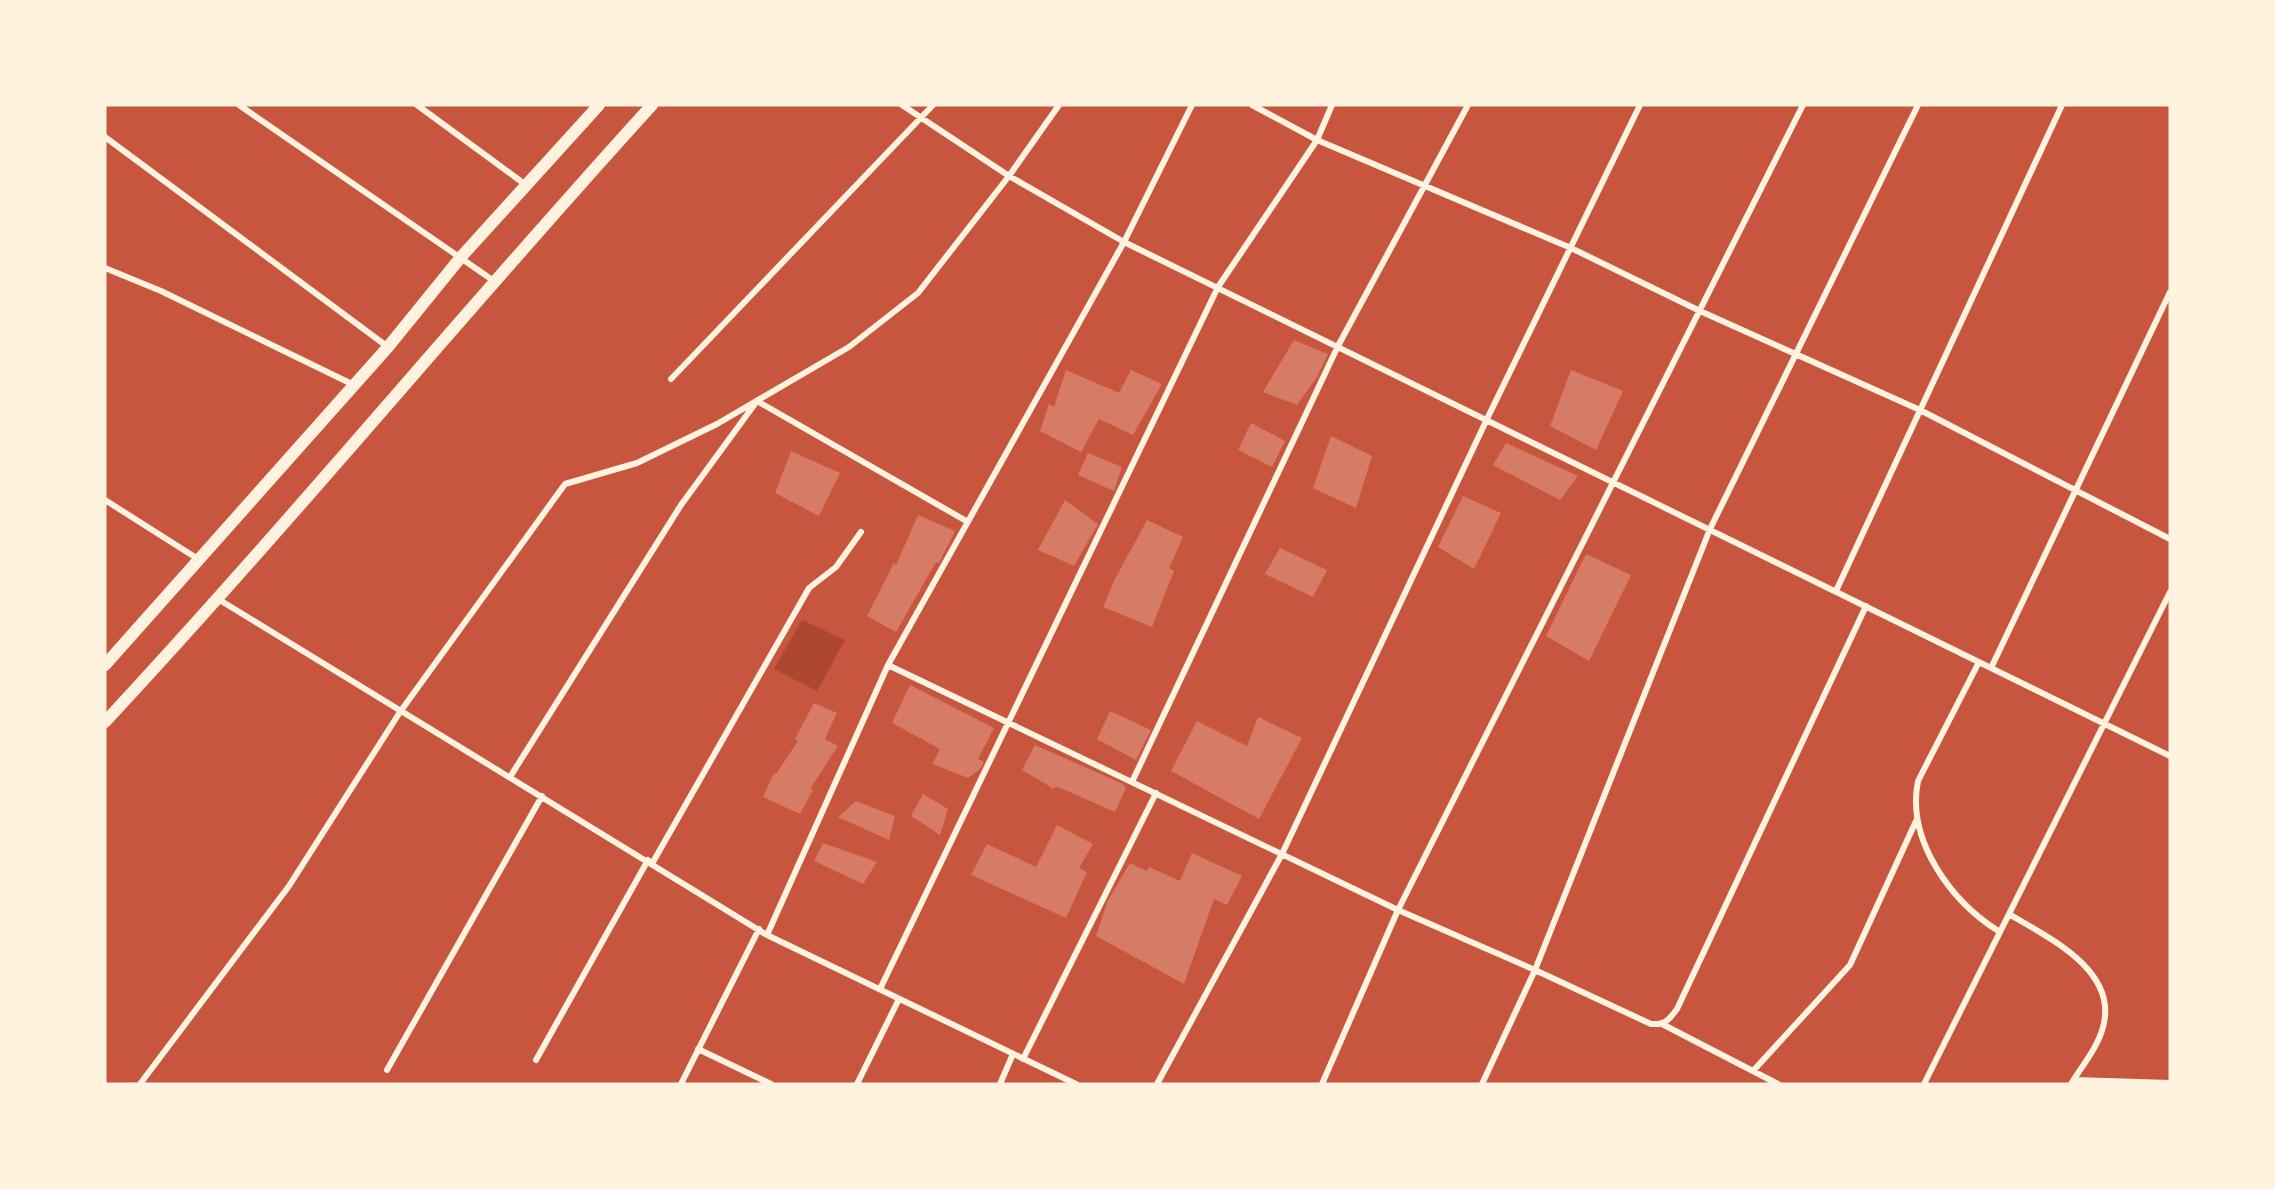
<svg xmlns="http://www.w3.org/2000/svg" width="2275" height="1189" viewBox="0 0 2275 1189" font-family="Figtree,sans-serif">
<rect width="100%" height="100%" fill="#c8553d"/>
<path fill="#ae4732" d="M802 620 845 640 817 691 774 669Z"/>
<path fill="#d67c66" d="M1294 340 1328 354 1317 377 1297 405 1263 392Z
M1066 370 1119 393 1131 370 1162 384 1133 435 1099 419 1081 452 1040 431 1049 404 1054 407Z
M1571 370 1623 391 1596 450 1550 426Z
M1251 423 1285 441 1272 467 1238 450Z
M1331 436 1372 456 1356 508 1313 488Z
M1506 443 1578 476 1560 500 1493 465Z
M791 451 840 473 819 516 775 493Z
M1088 453 1122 467 1114 491 1078 475Z
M1463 496 1501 513 1474 569 1438 547Z
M1065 500 1098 524 1074 566 1038 550Z
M918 515 955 531 939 563 936 562 896 632 867 616 894 563 896 565Z
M1147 520 1183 537 1169 568 1174 571 1152 627 1103 607 1115 579Z
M1280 548 1327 570 1313 597 1265 574Z
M1586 554 1631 575 1589 661 1546 636Z
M910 685 994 728 978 759 984 762 980 769 968 778 932 764 940 749 892 723Z
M814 703 837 713 825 739 838 746 810 789 813 790 800 814 763 797 774 773 776 774 798 741 795 739Z
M1110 711 1151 730 1136 760 1097 739Z
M1258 717 1302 738 1259 819 1171 771 1197 721 1247 746Z
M1035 745 1123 784 1126 788 1115 812 1056 786 1054 789 1022 770Z
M923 794 948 809 940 835 911 816Z
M856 801 895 816 889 840 838 817Z
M1057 825 1093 844 1079 868 1087 872 1066 918 971 875 987 844 1036 867Z
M823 843 877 862 863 884 814 861Z
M1192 853 1242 876 1227 905 1214 899 1184 984 1096 936 1108 900 1130 863 1147 871 1149 867 1180 881Z"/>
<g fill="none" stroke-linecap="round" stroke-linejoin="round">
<path stroke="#fff3e0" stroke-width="6" d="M239 105 494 281
M417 105 526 185
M902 105 1009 176 1124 242 2170 756
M1252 105 1317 140 1571 248 1700 311 1920 410 2170 539
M105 137 388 347
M105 268 161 291 354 385
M671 379 933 105
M105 500 198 559
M1836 591 2062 105
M218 599 767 935 1076 1084
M1979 662 1918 781C1906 840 1951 902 2000 932
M888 665 1398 910 1535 970 1651 1024C1665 1025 1669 1020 1677 1009L1866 606
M1991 668 2170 292
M510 777 681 505 757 401 968 522
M1132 782 1338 346 1468 105
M653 862 809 588 836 567 861 532
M2009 914C2047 937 2119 970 2103 1027 2098 1047 2082 1066 2071 1084
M767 935 888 665 1124 242 1192 105
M880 989 1218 287 1317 140 1332 105
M1662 1024 1778 1084
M698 1049 771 1084
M1023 1059 1156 793
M536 1060 648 860
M387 1070 542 796
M1753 1071 1850 965 1916 821
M2074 1080 2170 1083
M140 1084 289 886 400 712 565 484 637 463 717 424 849 347 918 293 1009 176 1059 105
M681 1084 759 929
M857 1084 899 999
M1000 1084 1013 1054
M1157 1084 1282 854 1487 419 1640 105
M1322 1084 1398 910 1803 105
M1482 1084 1535 970 1710 529 1918 105
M1924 1084 2170 592"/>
<path stroke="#fff3e0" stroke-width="12" d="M105 665 388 347 461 257 599 105
M105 722C292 521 467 308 652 105"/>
</g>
<rect width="2275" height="1189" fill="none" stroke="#fff3e0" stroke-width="213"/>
</svg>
